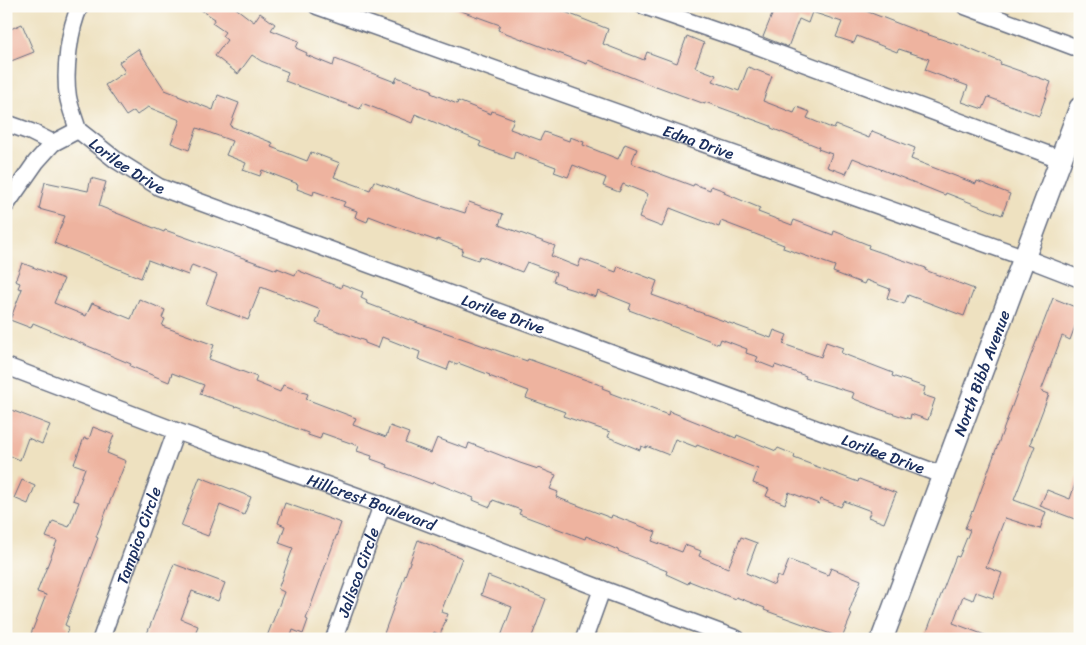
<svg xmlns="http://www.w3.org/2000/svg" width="1086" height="645" viewBox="0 0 1086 645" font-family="Sriracha,sans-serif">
<rect width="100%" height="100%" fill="#fdfcf7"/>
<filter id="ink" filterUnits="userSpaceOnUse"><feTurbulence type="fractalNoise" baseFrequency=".02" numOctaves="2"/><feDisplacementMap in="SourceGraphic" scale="10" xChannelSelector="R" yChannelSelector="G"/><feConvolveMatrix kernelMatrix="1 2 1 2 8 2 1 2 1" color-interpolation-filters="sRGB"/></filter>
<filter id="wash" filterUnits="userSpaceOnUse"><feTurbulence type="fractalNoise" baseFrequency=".0096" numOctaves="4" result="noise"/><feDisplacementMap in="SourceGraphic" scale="20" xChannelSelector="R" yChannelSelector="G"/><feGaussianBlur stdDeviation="1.12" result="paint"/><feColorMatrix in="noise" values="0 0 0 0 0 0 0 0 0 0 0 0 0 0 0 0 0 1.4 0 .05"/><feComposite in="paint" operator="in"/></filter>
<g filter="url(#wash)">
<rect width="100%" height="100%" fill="#eee1c0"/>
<g id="blocks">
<path fill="#eeb39f" d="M195 6H233L254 22 260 13 275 24 271 30 299 41 296 48 307 53 306 55 333 66 335 59 395 82 397 77 432 90 431 93 457 104 458 101 491 114 492 111 514 119 510 129 540 140 544 132 569 141 570 137 584 142 583 145 618 159 625 144 637 149 631 163 693 186 694 184 710 190 711 186 725 191 724 193 760 208 758 212 792 225 794 220 833 235 834 231 869 245 868 248 926 268 925 270 974 289 964 316 908 295 904 304 887 298 890 289 866 280 864 284 833 272 835 266 783 248 784 245 721 221 719 227 670 208 662 227 639 218 648 194 623 184 619 192 603 186 606 178 573 165 568 177 554 172 556 167 515 152 513 159 479 146 481 142 415 114 412 123 362 103 360 109 285 81 288 72 261 61 252 55 238 74 215 56 227 40 222 36 225 32 212 23 215 19Z
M453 6H550L608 29 603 44 644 60 647 52 677 63 687 36 704 43 695 67 716 75 713 81 739 91 748 67 772 76 763 101 794 113 797 107 810 112 807 118 834 129 836 125 869 138 872 131 915 148 911 159 976 184 977 181 1010 194 1002 215 946 193 945 195 853 158 846 174 827 167 832 154 818 149 819 147 771 128V126L705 102V104L656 86V87L588 60 587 64 548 49 498 30 500 25 453 8Z
M768 6H853L920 32 962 46 1001 62 1000 64 1051 82 1039 116 988 97 983 109 962 102 968 86 925 70 929 59 899 49 897 52 857 36 854 43 836 37 842 22 812 12 808 23 799 19 788 47 763 37 774 10Z
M22 24 34 52 6 63V31Z
M138 49 165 90 178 95V96L213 110 218 95 239 103 230 126 273 143 271 147 307 161 311 152 340 163 334 177 370 190 374 181 415 197 465 213 469 202 503 214 499 225 555 246 551 256 578 267 581 259 616 272 618 266 657 281 652 295 771 338 774 330 787 335 783 344 821 357 826 342 843 348 841 353 893 373 892 376 925 387 923 395 935 399 928 420 911 414 910 419 879 409 852 398 854 393 805 378 806 376 775 365 774 368 756 361 758 357 746 353 747 349 721 339 719 344 629 310 631 304 598 291 596 297 564 287 565 286 553 281 556 273 527 262 522 272 480 256 478 260 461 254 463 249 437 239V241L403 229 369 216 367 222 355 217 357 211 343 206 345 202 314 191 313 195 297 189 298 184 262 170 260 176 243 170 246 163 226 155 232 141 197 128 189 150 171 143 180 120 148 107 137 115 134 111 126 116 105 85 125 72 119 62Z
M91 178 106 182 99 206 164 232 165 230 277 270V268L295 275 297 270 341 288 342 284 363 292 361 298 367 301 366 303 421 324 527 361 528 359 603 386 602 388 610 391V393L668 415 669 411 736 438 737 435 776 451 778 448 795 455 794 458 858 482 859 479 896 493 884 523 868 517 871 511 844 501 841 507 821 499 819 504 789 492 785 504 766 496 769 489 753 483 758 469 697 445 696 447 675 439 669 455 646 446V448L641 446 640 450 608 437 610 432 563 416 565 412 526 398 529 391 489 376 490 375 458 363 457 365 450 362 447 370 418 359 420 352 382 337 378 348 365 343V341L316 323 321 310 261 287 248 320 206 304 217 275 192 265 188 275 148 260 141 278 54 243 65 216 39 209 45 182 88 191Z
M22 263 64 279 54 303 86 316 92 303 131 319 139 299 165 310 162 318 165 319 162 326 214 345 209 359 257 377 255 382 280 392 283 385 308 394 306 399 356 418 353 425 386 437 390 426 409 433 405 443 431 453 437 438 467 449 469 443 520 463 538 469 539 468 556 475 550 489 558 492 556 497 611 518 612 515 656 532 652 541 682 552 685 545 701 551 699 556 728 568 741 537 757 543 746 573 774 585 777 576 782 578 789 560 828 575 831 568 861 580 849 612 852 614 842 638 764 610 765 608 736 597 735 599 689 581 688 584 666 574 667 571 618 551V550L586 536 585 539 519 514 521 510 493 500 490 507 473 500 474 498 433 482 432 484 387 467 388 465 371 459 372 456 357 451 359 446 322 433 320 439 308 435V433L236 406V407L200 394 204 385 172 373 169 382 130 366 131 364 33 323 31 328 10 320 22 289 18 288 20 283 15 281Z
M1053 298 1080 309V313L1070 340 1062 336 1041 391 1049 394 1030 444 1035 446 1014 500 1046 512 1040 529 1005 518 986 567 1002 573 993 598 976 592 973 600 963 596 953 623 990 637V639H924L956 556 959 557 970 530 965 528 972 511 973 512 1025 371Z
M6 408 50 425 42 444 28 438 20 460 6 454Z
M93 427 114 435 107 453 126 461 96 537 98 538 65 625 69 627 64 639H29L46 595 37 592 57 541 46 537 53 521 69 527 79 502 73 500 85 468 74 464 84 438 89 439Z
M1078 475 1080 476V521L1040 506 1047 490 1070 499Z
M200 477 251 497 244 515 220 505 208 536 181 526Z
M22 480 35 486 28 504 14 498Z
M285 503 341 523 306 619 308 620 303 634 293 630 290 639H266L284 592 278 589 293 548 279 543 285 526 278 523Z
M418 540 462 558 441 612 448 614 440 635 434 632 431 639H382Z
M174 564 225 583 218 601 192 591 181 619 198 626 193 639H145Z
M488 576 546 599 531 639H500L512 607 481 595Z"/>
</g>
</g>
<g filter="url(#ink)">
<use href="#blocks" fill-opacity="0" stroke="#656d80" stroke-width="1"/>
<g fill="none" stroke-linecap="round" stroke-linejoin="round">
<g stroke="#656d80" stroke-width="19">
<g id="minor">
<path id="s1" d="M317 6 1023 257 1080 279"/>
<path d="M644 6 739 39 1060 159"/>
<path d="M965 6 1080 49"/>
<path d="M6 123 31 132 53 143"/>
<path id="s2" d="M78 130 116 160 159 187 942 475"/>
<path d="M78 130C75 120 70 108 68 97 64 73 69 28 80 6"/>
<path d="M6 205 36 162 53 143 78 130"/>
<path id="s3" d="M6 366 176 431 382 505 602 589 737 639"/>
<path id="s4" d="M101 639 176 431"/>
<path id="s5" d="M334 639 382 505"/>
<path d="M584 639 602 589"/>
</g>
</g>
<g stroke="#656d80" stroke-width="24">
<g id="major">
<path id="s6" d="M882 639 1080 108"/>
</g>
</g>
<use href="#minor" stroke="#fff" stroke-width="16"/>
<use href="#major" stroke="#fff" stroke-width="21"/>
</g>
</g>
<g text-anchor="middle" stroke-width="5" stroke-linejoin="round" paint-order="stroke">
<g font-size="16" fill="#1b2f5e" stroke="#fdfcf7">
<text dy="6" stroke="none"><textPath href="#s1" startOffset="405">Edna Drive</textPath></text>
<text dy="6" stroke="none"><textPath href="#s2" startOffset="61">Lorilee Drive</textPath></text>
<text dy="6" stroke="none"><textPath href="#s2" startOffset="466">Lorilee Drive</textPath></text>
<text dy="6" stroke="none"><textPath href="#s6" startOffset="284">North Bibb Avenue</textPath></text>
<text dy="6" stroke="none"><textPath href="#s2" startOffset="871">Lorilee Drive</textPath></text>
<text dy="6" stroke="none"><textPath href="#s3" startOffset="390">Hillcrest Boulevard</textPath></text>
<text dy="6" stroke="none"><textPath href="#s4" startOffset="110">Tampico Circle</textPath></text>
<text dy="6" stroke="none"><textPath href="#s5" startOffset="71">Jalisco Circle</textPath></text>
</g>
</g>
<rect width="1086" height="645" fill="none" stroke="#fdfcf7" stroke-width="25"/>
</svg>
